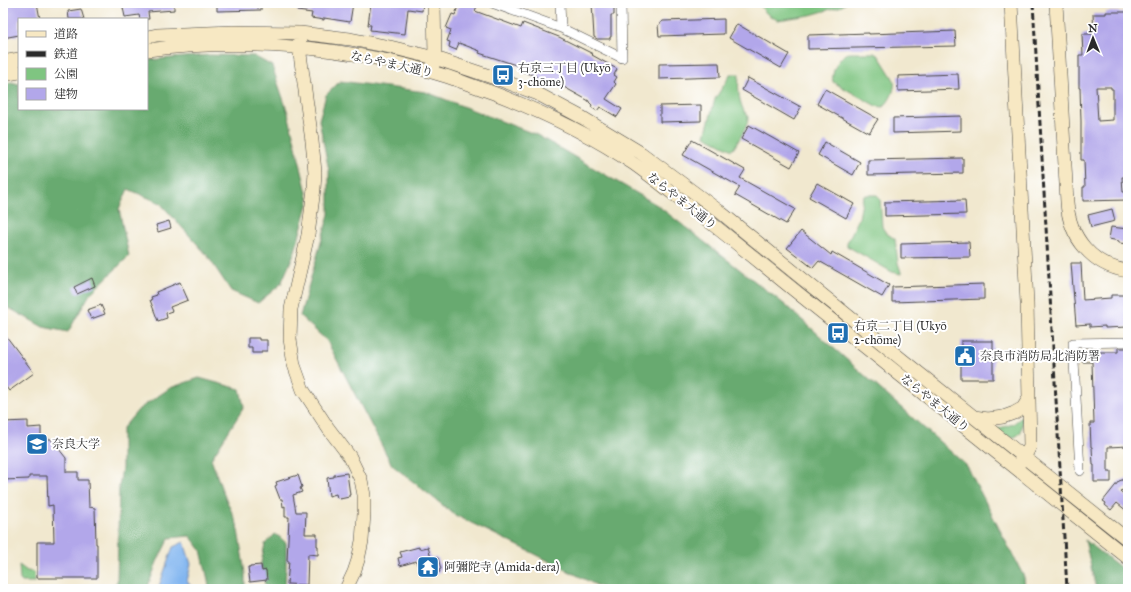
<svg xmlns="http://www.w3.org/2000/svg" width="1131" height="592" viewBox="0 0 1131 592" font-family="'IM FELL Great Primer','Noto Serif JP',serif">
<rect width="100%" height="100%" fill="#fff"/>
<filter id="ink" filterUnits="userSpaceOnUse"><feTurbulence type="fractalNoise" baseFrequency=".025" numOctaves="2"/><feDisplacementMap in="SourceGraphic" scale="8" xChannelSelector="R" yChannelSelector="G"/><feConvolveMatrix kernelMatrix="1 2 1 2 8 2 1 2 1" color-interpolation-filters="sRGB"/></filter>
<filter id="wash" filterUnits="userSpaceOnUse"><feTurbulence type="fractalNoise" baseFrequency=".012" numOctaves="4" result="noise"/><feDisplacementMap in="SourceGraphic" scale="16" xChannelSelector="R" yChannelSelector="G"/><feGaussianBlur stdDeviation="0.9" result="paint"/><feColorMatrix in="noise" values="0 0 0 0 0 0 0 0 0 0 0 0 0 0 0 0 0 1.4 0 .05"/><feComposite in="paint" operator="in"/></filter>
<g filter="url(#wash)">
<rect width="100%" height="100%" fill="#f1e8cf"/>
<path fill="#7fc581" stroke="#557856" d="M760 3H846L842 6 810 15 778 20C771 17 762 12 760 3Z
M852 53H874L879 56 894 80C896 89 890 101 883 107L876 106 833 82C831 74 837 59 845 55 847 53 849 53 852 53Z
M730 74H737L739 75C738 86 738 98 743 109 744 112 747 114 748 117 749 125 738 141 734 148L732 150 705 136 715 99 729 77Z
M866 195H877L880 198 882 227 886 233 895 239 898 263 901 272V274L892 272 847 246V243L859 218 863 197Z
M1022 417C1022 425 1024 434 1014 437 1012 438 1011 438 1008 437 1004 435 1000 432 997 429L1013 424Z
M19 565 27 571 34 572 35 582H22L20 580Z"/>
<path fill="#67aa6f" stroke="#496a4d" d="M210 55 254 56 272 66 288 113 309 201 295 251 281 284 258 303 231 291 207 255 160 203 128 189 119 209 129 256 90 294 68 332 43 327 9 308 3 301V84L11 82 19 84V109H147V60Z
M340 81 426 92 537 135 657 205 784 304 967 466 1024 577 1025 589H604L533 553 455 515 392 465 327 341 300 316 329 214V171L319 120 326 95Z
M199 378 240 389 244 407 211 459 222 490 237 524 245 573V589H209L208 580 201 550 190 536 169 538 157 562 147 589H103L117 583 119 488 122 468V429L139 409 170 388Z
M275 534 281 538 286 543V568L285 585 288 589H270L265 585 261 563 265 544Z
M1085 540 1128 573V589H1096Z"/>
<path fill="#82b6f0" stroke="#56708e" d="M184 542 191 564 187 581 193 589H158L173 547Z"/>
<g id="blocks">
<path fill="#b2a7ea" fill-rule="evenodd" d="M3 3H37L40 19H19V35L3 38Z
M122 3H174V10L148 12 149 19H140L139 15 125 17Z
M217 3H261V10L217 11Z
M298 3H353L350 22 324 18V20L311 18 312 13 297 11Z
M371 3H423L422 11 408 9 405 34 370 30 371 25H368Z
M459 3H469L477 6 475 11 521 28 523 23 559 37 593 54 592 55 617 69 614 75 617 77 614 82 616 84 606 99 622 109 617 117 600 107 597 111 591 107 592 105 589 102V101L562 86 547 80 545 84 535 80 536 76 521 71 522 67 479 53 480 51 459 43 456 50 449 47 450 42 447 41 451 30 446 28 452 14 455 15Z
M592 3H614V15H611V37H610V39H597L594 37Z
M81 9 84 19H69L68 11Z
M1106 12H1128V46H1127L1128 177H1122L1123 192H1128V200L1083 201V187H1085L1084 160H1081V121L1080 88H1079V55H1083L1082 34H1094L1093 14H1106ZM1096 87H1111V89H1113V120L1098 121Z
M724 19V34L659 36 658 25 663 21Z
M737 24 789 54 781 68 729 38Z
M955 31 956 46 808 49V35L869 33V34Z
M719 63 720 77 659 79V64Z
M958 74 959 89 898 91V76Z
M748 78 801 107 794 120 742 90Z
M825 89 878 119 869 133 817 104Z
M701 105V121L660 122V106Z
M961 116V131L893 133V118Z
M749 125 799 153 791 167 741 139Z
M692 140 745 170 740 178 795 209 786 224 735 195 740 187 683 155Z
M825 142 860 162 853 175 818 155Z
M963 158V173L868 175V160Z
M817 183 854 204 846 218 809 197Z
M965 200 966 214 885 216V202Z
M1112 209 1115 221 1091 227 1088 215Z
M169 221 171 228 158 232 156 225Z
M1111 227 1128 229V244L1119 243V241L1109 239Z
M801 231 831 255 832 252 889 285 882 297 819 261 813 268 787 248Z
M969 242 970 257 901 258V244Z
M1071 263H1081L1083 300 1111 298V295H1128V327L1105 328V326L1090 327V324L1076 325Z
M92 278 95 286 77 294 74 287Z
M180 282 188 300 170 307 172 311 166 313 167 318 158 321 150 300 152 299 151 297 157 295 156 292Z
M984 284V299L892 302V287Z
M101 305 105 314 91 319 87 310Z
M3 332 34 373 9 391 3 383Z
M248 338H259V340H267V351H261V353H252V348H248Z
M961 341H993V379H961Z
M1118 348H1128V446L1108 447V471H1111V482H1094V465H1093L1092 447H1091L1090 423H1094L1092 362H1082V355L1100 354V352H1118Z
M28 421V428L41 427V439H51L66 458V472H78V480H88L89 507 95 508 96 544H97V578H37V542H54L53 505 48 506 47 476H29V479L3 480V422Z
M347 473 350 495H349V497L340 499V497L337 498 336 494 329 496 327 478 334 477V475Z
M298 475 302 487 300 488 302 492 293 495 296 512H306L305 534H317V546H318V555L308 554 307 585 287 584 289 561H287L289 517H285V506L283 507 282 499H280L275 486 277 485 276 482Z
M1128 478V488L1120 491 1128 498V512L1117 503 1111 510 1105 505 1106 503 1103 501 1119 481Z
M419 547V549L428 547 431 558 436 557V558H438L441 569 439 570 440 572 424 576 422 572 420 573 416 561 400 566 398 558 402 557 400 552Z
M261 565 262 571 266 570 267 580 250 582 248 567H250V566Z"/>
</g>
</g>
<g filter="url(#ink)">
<use href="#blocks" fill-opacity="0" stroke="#494744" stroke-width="1"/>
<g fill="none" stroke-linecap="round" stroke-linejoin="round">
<g stroke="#494744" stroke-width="10">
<path id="street" d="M492 3 561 28 622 58 621 3
M560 3 561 28
M1080 471 1073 343 1128 342"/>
</g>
<g stroke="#494744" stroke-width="14">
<path id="secondary" d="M1011 3 1027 303 1030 447 1024 457 1019 463
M1056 3 1067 202C1069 237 1092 266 1128 271
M147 37 157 35 233 32 300 33 350 39 390 47 435 58 501 80 538 94 583 118 641 153 719 211 905 362 1128 540
M300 39 299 47 312 141 315 172 314 189 308 235 291 309 290 339 294 365 303 390 328 428 350 457 361 480 364 495V514L362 541 358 560 354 572 346 589
M147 50C245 38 348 46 442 75 459 80 475 87 491 92 541 111 590 134 634 164 648 174 662 185 675 195 724 232 771 272 819 310 922 393 1025 475 1128 558
M3 62 19 59
M433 65 435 58 434 3
M3 75 19 72
M974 417 988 419 1003 417 1014 413 1023 408 1028 400"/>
</g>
<use href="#street" stroke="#fff" stroke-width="9"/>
<use href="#secondary" stroke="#f7e8c3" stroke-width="13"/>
<path stroke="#2b2b2b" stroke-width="3" stroke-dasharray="6 3" stroke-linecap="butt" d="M1033 3 1067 589"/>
</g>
</g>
<defs>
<g id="bus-square" transform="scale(1.15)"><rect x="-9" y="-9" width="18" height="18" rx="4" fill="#1f6fb2" stroke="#fff"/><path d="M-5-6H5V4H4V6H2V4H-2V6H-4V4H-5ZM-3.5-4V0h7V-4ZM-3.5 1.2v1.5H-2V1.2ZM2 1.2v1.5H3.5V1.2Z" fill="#fff"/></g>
<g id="civic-square" transform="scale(1.15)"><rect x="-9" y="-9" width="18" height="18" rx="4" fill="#1f6fb2" stroke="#fff"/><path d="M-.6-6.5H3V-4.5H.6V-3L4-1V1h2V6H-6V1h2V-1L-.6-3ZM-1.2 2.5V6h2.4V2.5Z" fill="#fff"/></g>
<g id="university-square" transform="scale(1.15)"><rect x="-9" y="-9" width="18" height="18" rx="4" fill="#1f6fb2" stroke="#fff"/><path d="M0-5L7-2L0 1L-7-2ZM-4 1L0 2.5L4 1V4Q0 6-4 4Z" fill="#fff"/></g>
<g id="temple-square" transform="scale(1.15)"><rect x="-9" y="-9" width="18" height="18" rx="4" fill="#1f6fb2" stroke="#fff"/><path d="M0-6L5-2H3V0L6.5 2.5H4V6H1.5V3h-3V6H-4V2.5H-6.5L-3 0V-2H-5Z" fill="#fff"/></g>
</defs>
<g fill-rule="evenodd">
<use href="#bus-square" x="503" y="75"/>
<use href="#bus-square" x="838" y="333"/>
<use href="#civic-square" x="965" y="356"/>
<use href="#university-square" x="37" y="444"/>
<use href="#temple-square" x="428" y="567"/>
</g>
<g text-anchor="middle" stroke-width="4" stroke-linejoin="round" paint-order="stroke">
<g font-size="12" fill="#2b2b2b" stroke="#fff">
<text transform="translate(392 64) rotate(12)" y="4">ならやま大通り</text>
<text transform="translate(682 201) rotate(38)" y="4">ならやま大通り</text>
<text transform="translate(935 403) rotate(39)" y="4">ならやま大通り</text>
</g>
<g font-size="12" fill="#2b2b2b" stroke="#fff" text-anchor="start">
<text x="518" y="72">右京三丁目 (Ukyō<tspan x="518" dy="14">3-chōme)</tspan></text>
<text x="854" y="330">右京二丁目 (Ukyō<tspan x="854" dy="14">2-chōme)</tspan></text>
<text x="980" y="360">奈良市消防局北消防署</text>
<text x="52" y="448">奈良大学</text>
<text x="444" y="571">阿彌陀寺 (Amida-dera)</text>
</g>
</g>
<rect width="1131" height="592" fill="none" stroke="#fff" stroke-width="16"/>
<rect x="18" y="18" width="130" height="92" fill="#ffffff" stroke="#aaaaaa"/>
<rect x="26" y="31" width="20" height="6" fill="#f7e8c3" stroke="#aaaaaa"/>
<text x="54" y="38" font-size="12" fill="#2b2b2b">道路</text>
<rect x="26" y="51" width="20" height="6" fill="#2b2b2b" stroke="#aaaaaa"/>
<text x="54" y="58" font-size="12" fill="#2b2b2b">鉄道</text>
<rect x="26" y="68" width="20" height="12" fill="#7fc581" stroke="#aaaaaa"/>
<text x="54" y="78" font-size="12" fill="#2b2b2b">公園</text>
<rect x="26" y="88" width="20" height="12" fill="#b2a7ea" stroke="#aaaaaa"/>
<text x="54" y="98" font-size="12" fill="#2b2b2b">建物</text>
<g transform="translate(1093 38) rotate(359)" stroke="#ffffff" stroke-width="3" paint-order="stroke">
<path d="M0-3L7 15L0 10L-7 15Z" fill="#2b2b2b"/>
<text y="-6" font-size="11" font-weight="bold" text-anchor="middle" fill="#2b2b2b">N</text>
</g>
</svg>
